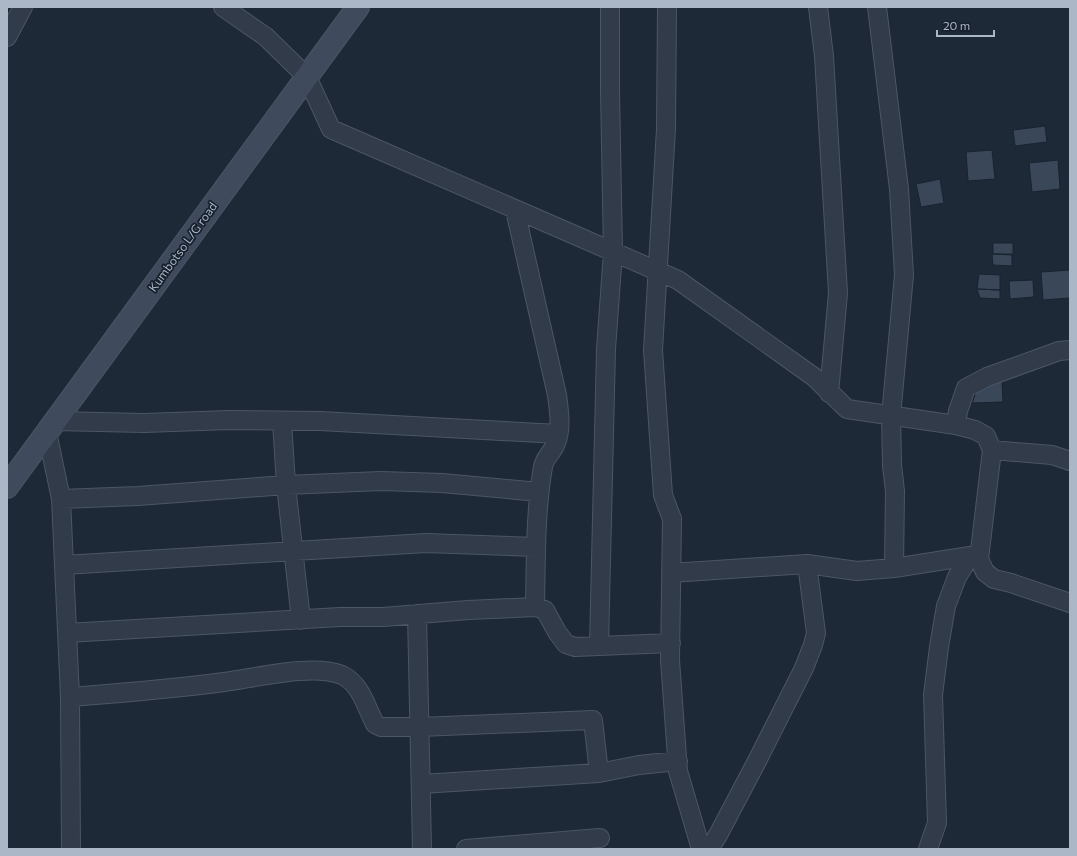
<svg xmlns="http://www.w3.org/2000/svg" width="1077" height="856" viewBox="0 0 1077 856" font-family="Commissioner,sans-serif">
<rect width="100%" height="100%" fill="#1e2938"/>
<path fill="#394759" stroke="#19222f" d="M1045 126 1047 142 1015 146 1013 130Z
M992 150 995 179 968 181 966 152Z
M1058 160 1060 189 1032 192 1029 163Z
M940 179 944 203 921 207 916 184Z
M993 243H1013V255L993 254Z
M992 254H1012V266L993 265Z
M1070 270V298L1043 300 1041 272Z
M979 274 1000 275V290L977 289Z
M1033 280 1034 297 1010 299 1009 281Z
M977 289 1000 290V299L980 298Z
M1002 381 1003 402 972 403 977 389Z"/>
<g fill="none" stroke-linecap="round" stroke-linejoin="round">
<g stroke="#4c5664" stroke-width="20">
<path id="street" d="M223 7 266 37 307 77 331 129 678 280 814 377 847 409 956 425 975 430 986 436 992 450 979 559 985 572 994 579 1011 583 1070 603
M667 7 666 129 653 350 663 495 672 519 670 660 678 771 701 849
M818 7 824 56 838 293 829 393
M877 7 899 189 904 275 891 416 892 465 895 491 894 568
M7 37 23 7
M515 210 557 395C559 411 562 428 556 443 553 452 544 458 543 467 535 513 536 561 535 607
M55 421 144 423 229 420 320 421 412 426 558 434
M282 421 286 485 301 620
M956 425 958 411 966 388 987 377 1059 351 1070 350
M47 432 61 499 70 697 71 849
M992 450 1052 455 1070 461
M61 499 138 496 286 485 381 481 442 483 539 492
M64 565 426 543 536 547
M671 573 807 564 857 571 894 568 970 556 979 559
M417 614 422 849
M67 633 340 617H383L468 610 535 607 545 610 557 632 566 644 575 647 671 643
M599 646 606 349 613 252 610 91V7
M70 697C121 693 173 689 224 682 256 678 313 663 342 675 361 684 366 707 375 724L381 727H420L593 720 599 773 639 765 678 761
M421 784 599 773
M466 849 600 838
M709 849 718 835 757 761 804 668 813 645 816 633 807 564
M928 849 937 823 933 695 939 647 946 606 957 577 970 556"/>
</g>
<g stroke="#4c5664" stroke-width="24">
<path id="secondary" d="M7 487 358 7"/>
</g>
<use href="#street" stroke="#313b49" stroke-width="18"/>
<use href="#secondary" stroke="#3f4a5c" stroke-width="22"/>
</g>
<g text-anchor="middle" stroke-width="3.5" stroke-linejoin="round" paint-order="stroke">
<g font-size="12" fill="#abb6c6" stroke="#17202d">
<text transform="translate(183 247) rotate(-54)" y="4">Kumbotso L/G road</text>
</g>
</g>
<rect width="1077" height="856" fill="none" stroke="#abb6c6" stroke-width="16"/>
<path d="M937 30v6h57v-6" fill="none" stroke="#abb6c6" stroke-width="2"/>
<text x="943" y="30" font-size="12" fill="#abb6c6" stroke="#17202d" stroke-width="3" paint-order="stroke">20 m</text>
</svg>
